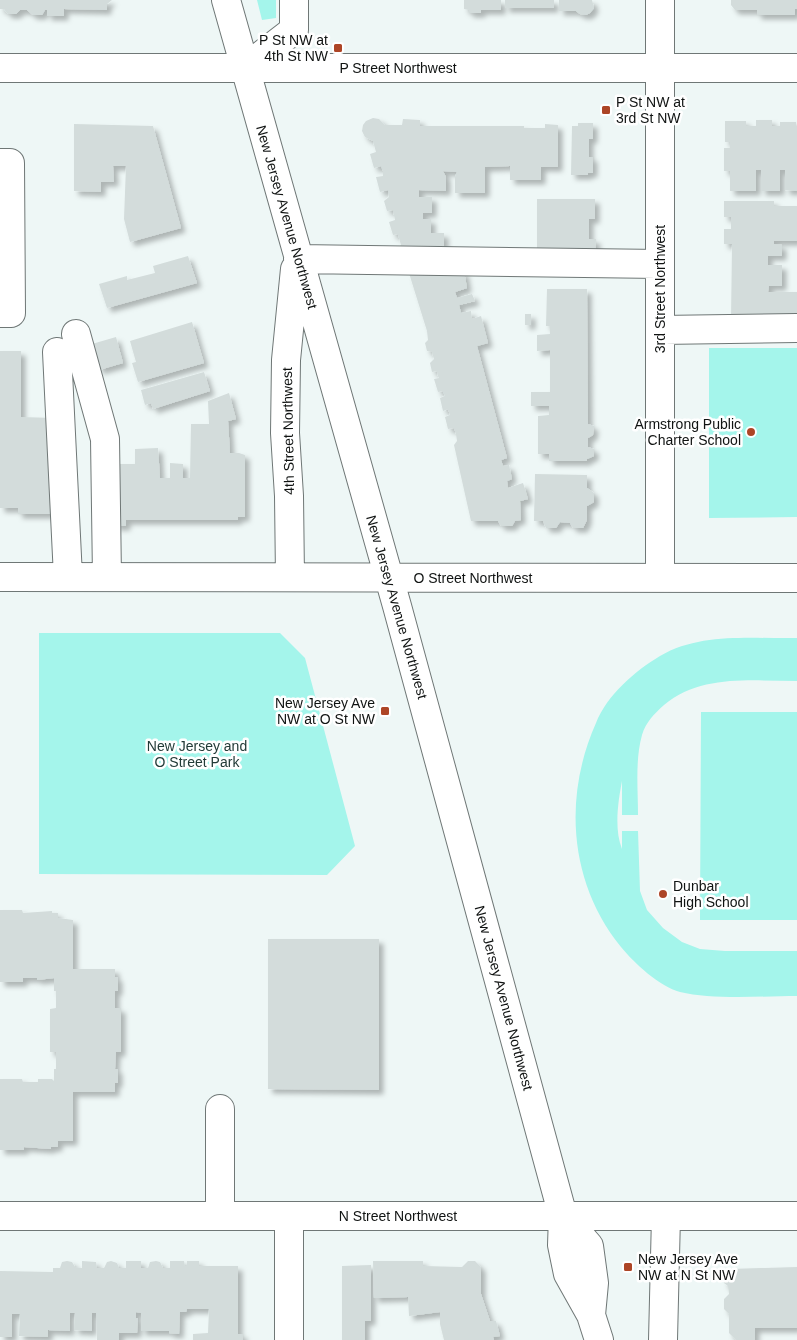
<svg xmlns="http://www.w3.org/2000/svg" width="797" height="1340" viewBox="0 0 797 1340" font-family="Helvetica,sans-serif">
<defs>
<filter id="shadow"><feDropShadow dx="4.5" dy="4.5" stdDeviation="2.5" flood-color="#0004"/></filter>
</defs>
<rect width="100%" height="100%" fill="#eef7f6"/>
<path fill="#a4f5eb" d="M257 0H276V18L262 20Z
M709 348H797V517L709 518Z
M39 633H280L305 658 355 846 327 875 39 874Z
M797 638V681C752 681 701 674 664 705 654 714 646 722 642 735 635 760 638 789 638 815H622V781C618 802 614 829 622 849V831H638L640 891 647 910 663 928 682 942 700 949 725 951H797V996C763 996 712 1000 680 992 660 987 634 963 621 947 569 883 563 797 596 723 607 695 635 671 660 656 701 632 752 639 797 638Z
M701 712H797V920H700Z"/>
<path fill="#d3dcdb" filter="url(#shadow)" d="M0 0H112L107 4V10L64 9V16H47V10H45L42 15H33L27 10H20L16 14H8L4 9H0Z
M464 0H501V10H481V13H469V10L464 9Z
M505 0H554V8H505Z
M559 0H592L594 8 590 13 586 15 580 14 576 11H559Z
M731 0H797V9H795V15H757V10H735L731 5Z
M373 118 379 119 385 125H402L403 119 420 120V126H524V128H545V124L558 125V167H541V180H510V166L485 167V193H455V177L457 172 443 171 446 177V191L419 190V197H432V213H423V219H431V233H444V256L398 248 401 245 398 234 393 235 389 222 395 220 393 210 387 211 384 201 389 197 388 190 380 192 376 177 383 176V171L381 166 374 168 370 154 376 152 373 141 365 137 362 131 363 125 366 121Z
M756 120H772V126H780V122H796V126H797V191L785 190V170H780V191H761V170H756V191H730V171H724V148H730V142H725V121H746V126H756Z
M578 123H593V139H589V157H593V173H588V175H571L572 126H578Z
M74 124 153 126 181 228 130 242 124 219 126 166H113L114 182H101V192L74 191Z
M537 199H595V219H589V239H596L595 258H537Z
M724 201H774V206H797V241H774V244L782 245V256H768V265H782V286H769L768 292H797V322L731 321 732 244H724V229H731V217H724Z
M188 256 197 283 107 308 99 284 127 276V280L155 273 153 266Z
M464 271 467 288 455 292 457 298 472 294 475 301 459 305 461 313 471 311 472 319 481 316 488 343 477 346 507 458 501 460 503 466 509 465 512 479 507 481 508 488 523 483 528 499 520 501 521 520 515 521 512 526H501L498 521H471L454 445 457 441 456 434 454 428 448 429 445 417 450 415 448 409 443 411 440 398 445 396 443 391 438 392 434 379 439 378 438 376 437 371 432 372 430 363 434 359 432 352 427 351 425 343 428 340 427 331 409 273Z
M547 289H587L588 424 594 426 593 435 588 438V447L594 449V456L587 459V461H549V454H538V416L549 415V406H531V392H550V350L537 351V335L550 334V326H546Z
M525 314H531V325H525Z
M192 322 204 363 138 382 132 363 136 362 130 341Z
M116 337 123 363 99 370 92 344Z
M0 351H21V417L54 418V514H18V508H0Z
M204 372 210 391 153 409 151 403 145 405 141 390Z
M229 393 236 419 228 421 230 453H239L245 455V517H238V520H126V526H114V464H135V449L158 448 160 478H170V463L183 464V478H190L191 424H209L208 401Z
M535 474 587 475V488L594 493V502L587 506V520L583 528H573L570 523 560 522 556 528H546L543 521H534Z
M0 910H22L23 913 52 911V913H58V918L73 920V969H115V977H118V991H115V1008H121V1052H116L115 1069H118V1083H115V1092H73V1141H58V1147H51V1149L24 1147V1150H0V1079H22L23 1082H38V1079H52L54 1081V1069H56V1052H50V1009L56 1008V991H54V978L37 980V978H23V982H0Z
M268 939H379V1090L268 1089Z
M67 1261 72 1262 75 1267 82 1268V1261L96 1262 97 1268H104L107 1262 111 1261 117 1263 119 1268H126V1261H141V1268H148L150 1262 156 1261 160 1262 163 1268H170V1261H184L185 1266H187V1261H199V1266H238V1334H243V1340H193V1334L208 1333 209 1309H187L186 1312H180L179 1334 169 1333V1331H141V1313L136 1312V1318H138L137 1333H119V1340H97L96 1313H92V1331L74 1330 75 1313H70V1331L48 1330V1337L19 1336 20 1314H12V1337H0V1271L53 1272V1268H60L62 1262Z
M373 1261H423V1266L462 1267 468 1261H475L481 1267V1294L490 1321H496L500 1336 493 1337 494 1340H444L440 1324V1312L409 1316 408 1297 374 1298Z
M371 1265V1321H365V1340H342V1266Z
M797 1267V1328H755V1340H736L729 1333V1314L724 1309V1299L729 1294 728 1286 724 1283V1273L729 1269Z"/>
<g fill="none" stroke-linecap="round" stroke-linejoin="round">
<g stroke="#6f7776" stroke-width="30">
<path id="minor" d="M226 0 397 606 563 1216 562 1245 568 1274 591 1315 599 1340
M0 68H797
M245 68 294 30V0
M0 163H10L11 313H0
M298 259 660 264
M660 330 797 328
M76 334 105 439 107 577
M57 352 68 577
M0 577 797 578
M290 577 289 496 285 433 286 360 295 269
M660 578V0
M0 1216H797
M220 1216V1109
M563 1216 589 1246 594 1283 591 1315
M289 1340V1216
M663 1340 666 1216"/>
</g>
<use href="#minor" stroke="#fff" stroke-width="28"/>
</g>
<g fill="#ad4526" stroke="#fff" stroke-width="2">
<rect x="333" y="43" width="10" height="10" rx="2.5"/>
<rect x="601" y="105" width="10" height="10" rx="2.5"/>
<circle cx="751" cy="432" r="5"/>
<rect x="380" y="706" width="10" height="10" rx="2.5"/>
<circle cx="663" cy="894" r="5"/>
<rect x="623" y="1262" width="10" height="10" rx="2.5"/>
</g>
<g text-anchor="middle" stroke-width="5" stroke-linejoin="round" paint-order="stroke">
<g font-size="14" fill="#101312" stroke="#fff" text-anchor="end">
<text x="328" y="45">P St NW at<tspan x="328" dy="16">4th St NW</tspan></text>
<text x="616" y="107" text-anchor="start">P St NW at<tspan x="616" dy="16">3rd St NW</tspan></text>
<text x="741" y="429">Armstrong Public<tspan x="741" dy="16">Charter School</tspan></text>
<text x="375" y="708">New Jersey Ave<tspan x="375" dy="16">NW at O St NW</tspan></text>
<text x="673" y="891" text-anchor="start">Dunbar<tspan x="673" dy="16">High School</tspan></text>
<text x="638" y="1264" text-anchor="start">New Jersey Ave<tspan x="638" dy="16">NW at N St NW</tspan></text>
</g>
<g font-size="14" fill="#101312" stroke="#fff">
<text x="398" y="73">P Street Northwest</text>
<text transform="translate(287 217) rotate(74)" y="5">New Jersey Avenue Northwest</text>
<text transform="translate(660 289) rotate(-90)" y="5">3rd Street Northwest</text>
<text transform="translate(288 431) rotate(-91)" y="5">4th Street Northwest</text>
<text x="473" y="583">O Street Northwest</text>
<text transform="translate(397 607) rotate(74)" y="5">New Jersey Avenue Northwest</text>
<text transform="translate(504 998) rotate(75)" y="5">New Jersey Avenue Northwest</text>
<text x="398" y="1221">N Street Northwest</text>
</g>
<g font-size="14" fill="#223a37" stroke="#fff">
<text x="197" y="751">New Jersey and<tspan x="197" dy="16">O Street Park</tspan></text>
</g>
</g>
</svg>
